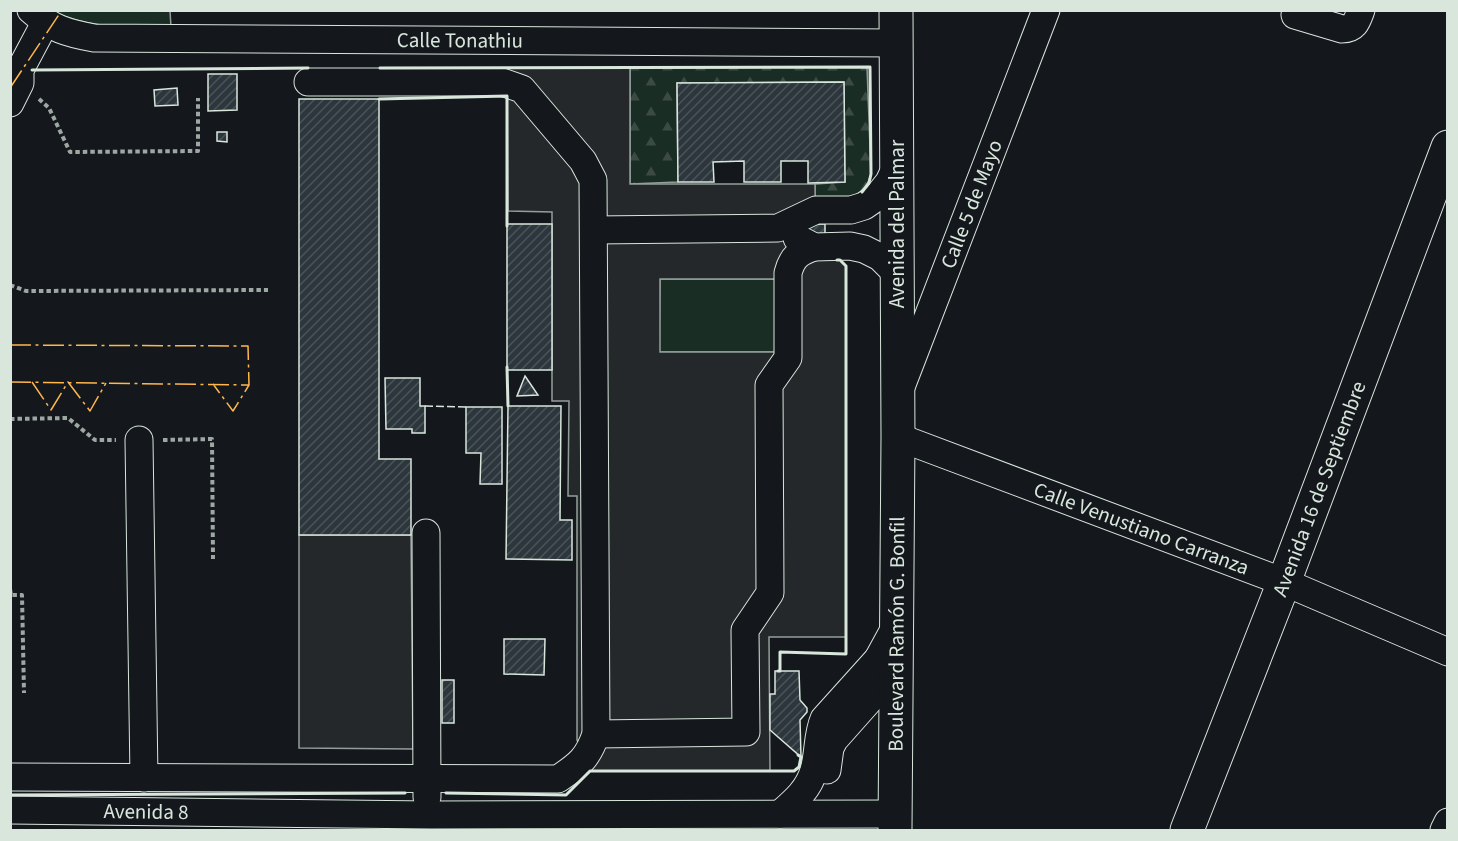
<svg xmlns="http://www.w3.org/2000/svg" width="1458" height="841" viewBox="0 0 1458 841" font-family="'Source Sans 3',sans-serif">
<defs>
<pattern id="forest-firs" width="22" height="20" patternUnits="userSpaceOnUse" patternTransform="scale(1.5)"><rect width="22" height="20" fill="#1a2d24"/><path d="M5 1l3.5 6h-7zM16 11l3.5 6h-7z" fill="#3b4b43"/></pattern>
<pattern id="building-hatch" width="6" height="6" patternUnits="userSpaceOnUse" patternTransform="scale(1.5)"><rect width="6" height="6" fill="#2c363c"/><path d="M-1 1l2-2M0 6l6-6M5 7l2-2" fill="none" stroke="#4a5358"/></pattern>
</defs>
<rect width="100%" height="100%" fill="#14181c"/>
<path fill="#1a2d24" stroke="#939e99" stroke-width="1.5" d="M52 11H170L171 27C129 26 91 30 52 11Z
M660 279H775V352H659Z"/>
<path fill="url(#forest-firs)" stroke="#939e99" stroke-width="1.5" d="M867 67 871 174C863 204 841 197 815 197V184L845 182 844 82 677 83 678 182 630 184V68Z"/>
<path fill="#24282b" stroke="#939e99" stroke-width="1.5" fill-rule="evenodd" d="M507 68H630V184H815L816 260H840L846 266V637H769L770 771H590L577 740V496H568L569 401H552V212L508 211ZM660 279H775V352H660Z
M299 535H411L413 749 299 748Z"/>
<path fill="url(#building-hatch)" stroke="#d8e6dc" stroke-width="1.5" d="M208 74H237V110L208 111Z
M844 82 845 182 808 183V161H781V182H744V161L713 162 714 182H678L677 83Z
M177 88 178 105 155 106 154 90Z
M299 99H379V459H411V535H299Z
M217 132H227V142L217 141Z
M507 224H552V370H507Z
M808 224H825V236H808Z
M525 376 538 395 517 396Z
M385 378H420V406H425V433H412V429H386Z
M508 406H561L560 520H572V560L506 559Z
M466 407H502V484H480L481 453H466Z
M504 639H545L544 675 504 674Z
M775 671H799L800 700 807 708V712L800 720 801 757 770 730V694H775Z
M442 680H454V723H442Z"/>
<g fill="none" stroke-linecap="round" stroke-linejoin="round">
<g stroke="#d8e6dc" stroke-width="29">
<g id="minor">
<path id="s1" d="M31 10C52 29 67 33 94 38L896 43"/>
<path d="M1295 15 1342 29C1355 29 1357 21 1361 10"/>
<path d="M10 103 20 83V70L45 23"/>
<path d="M594 230 778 228 816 210H851L864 206 877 197 889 182 897 165"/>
<path d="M797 238 814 247 850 246 864 249 880 257 898 275"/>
<path id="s2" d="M901 387 1046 10"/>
<path id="s3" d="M898 437 1284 582 1448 652"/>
<path d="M139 440 144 778"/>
<path d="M426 533 427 797"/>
<path d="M596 734 746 732 745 630 770 593 769 385 788 358V273C792 257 799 252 814 247"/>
<path d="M827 770 830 748 834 740 873 696 877 687 878 659"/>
<path d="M10 777 558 779C579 765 588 758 596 734L593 180 583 161 522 89 502 82H308"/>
<path id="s4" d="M10 810 431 815 895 814"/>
<path d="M780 814C795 801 809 789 814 770 819 753 817 735 824 719L878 659 896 626"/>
<path d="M1444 830 1448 822"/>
</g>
</g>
<g stroke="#d8e6dc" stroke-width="35">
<g id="major">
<path id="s5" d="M895 830 898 437 896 10"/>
<path id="s6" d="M1187 830 1284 582 1448 147"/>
</g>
</g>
<path stroke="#9da8a2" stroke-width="4" stroke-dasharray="4.5 3" stroke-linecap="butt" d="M39 99 49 108 70 152 198 151V98
M10 285 26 291 268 290
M10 419 68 418 95 440H116
M163 440 212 439 213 559
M10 589 11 595H22L24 693"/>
<use href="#minor" stroke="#14181c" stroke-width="27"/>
<use href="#major" stroke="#14181c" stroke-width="33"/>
<path stroke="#d8e6dc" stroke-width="1.5" stroke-dasharray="8 3" stroke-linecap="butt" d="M425 406 466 407"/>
<path stroke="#d8e6dc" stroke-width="3" d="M380 68 870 67 871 174 869 183 862 192
M32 70 308 68
M379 99 507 96V226
M507 367 508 406
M778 671H780V652L846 654V266L840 260H837
M446 793 566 795 590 771H794L799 767 801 757 798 755
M10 795 405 793"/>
<path stroke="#ffb74d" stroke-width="1.5" stroke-dasharray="21 4.5 3 4.5" stroke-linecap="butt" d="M10 88 62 10
M10 345 248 346 249 385 233 411 213 384
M10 382 249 385
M32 382 51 410 68 382 90 411 106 383"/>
</g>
<g text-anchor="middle" stroke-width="4.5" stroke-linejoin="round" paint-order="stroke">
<g font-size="21" fill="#d8e6dc" stroke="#14181c">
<text dy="7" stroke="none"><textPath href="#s1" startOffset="436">Calle Tonathiu</textPath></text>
<text dy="7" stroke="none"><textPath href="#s2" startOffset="196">Calle 5 de Mayo</textPath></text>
<text transform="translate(897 224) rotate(-90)" y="7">Avenida del Palmar</text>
<text dy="7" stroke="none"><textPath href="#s6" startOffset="366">Avenida 16 de Septiembre</textPath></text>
<text dy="7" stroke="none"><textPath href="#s3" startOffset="260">Calle Venustiano Carranza</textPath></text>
<text dy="7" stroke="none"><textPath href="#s5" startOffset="196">Boulevard Ramón G. Bonfil</textPath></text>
<text dy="7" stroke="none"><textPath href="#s4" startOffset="136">Avenida 8</textPath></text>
</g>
</g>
<rect width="1458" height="841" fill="none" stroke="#d8e6dc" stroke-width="24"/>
</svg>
